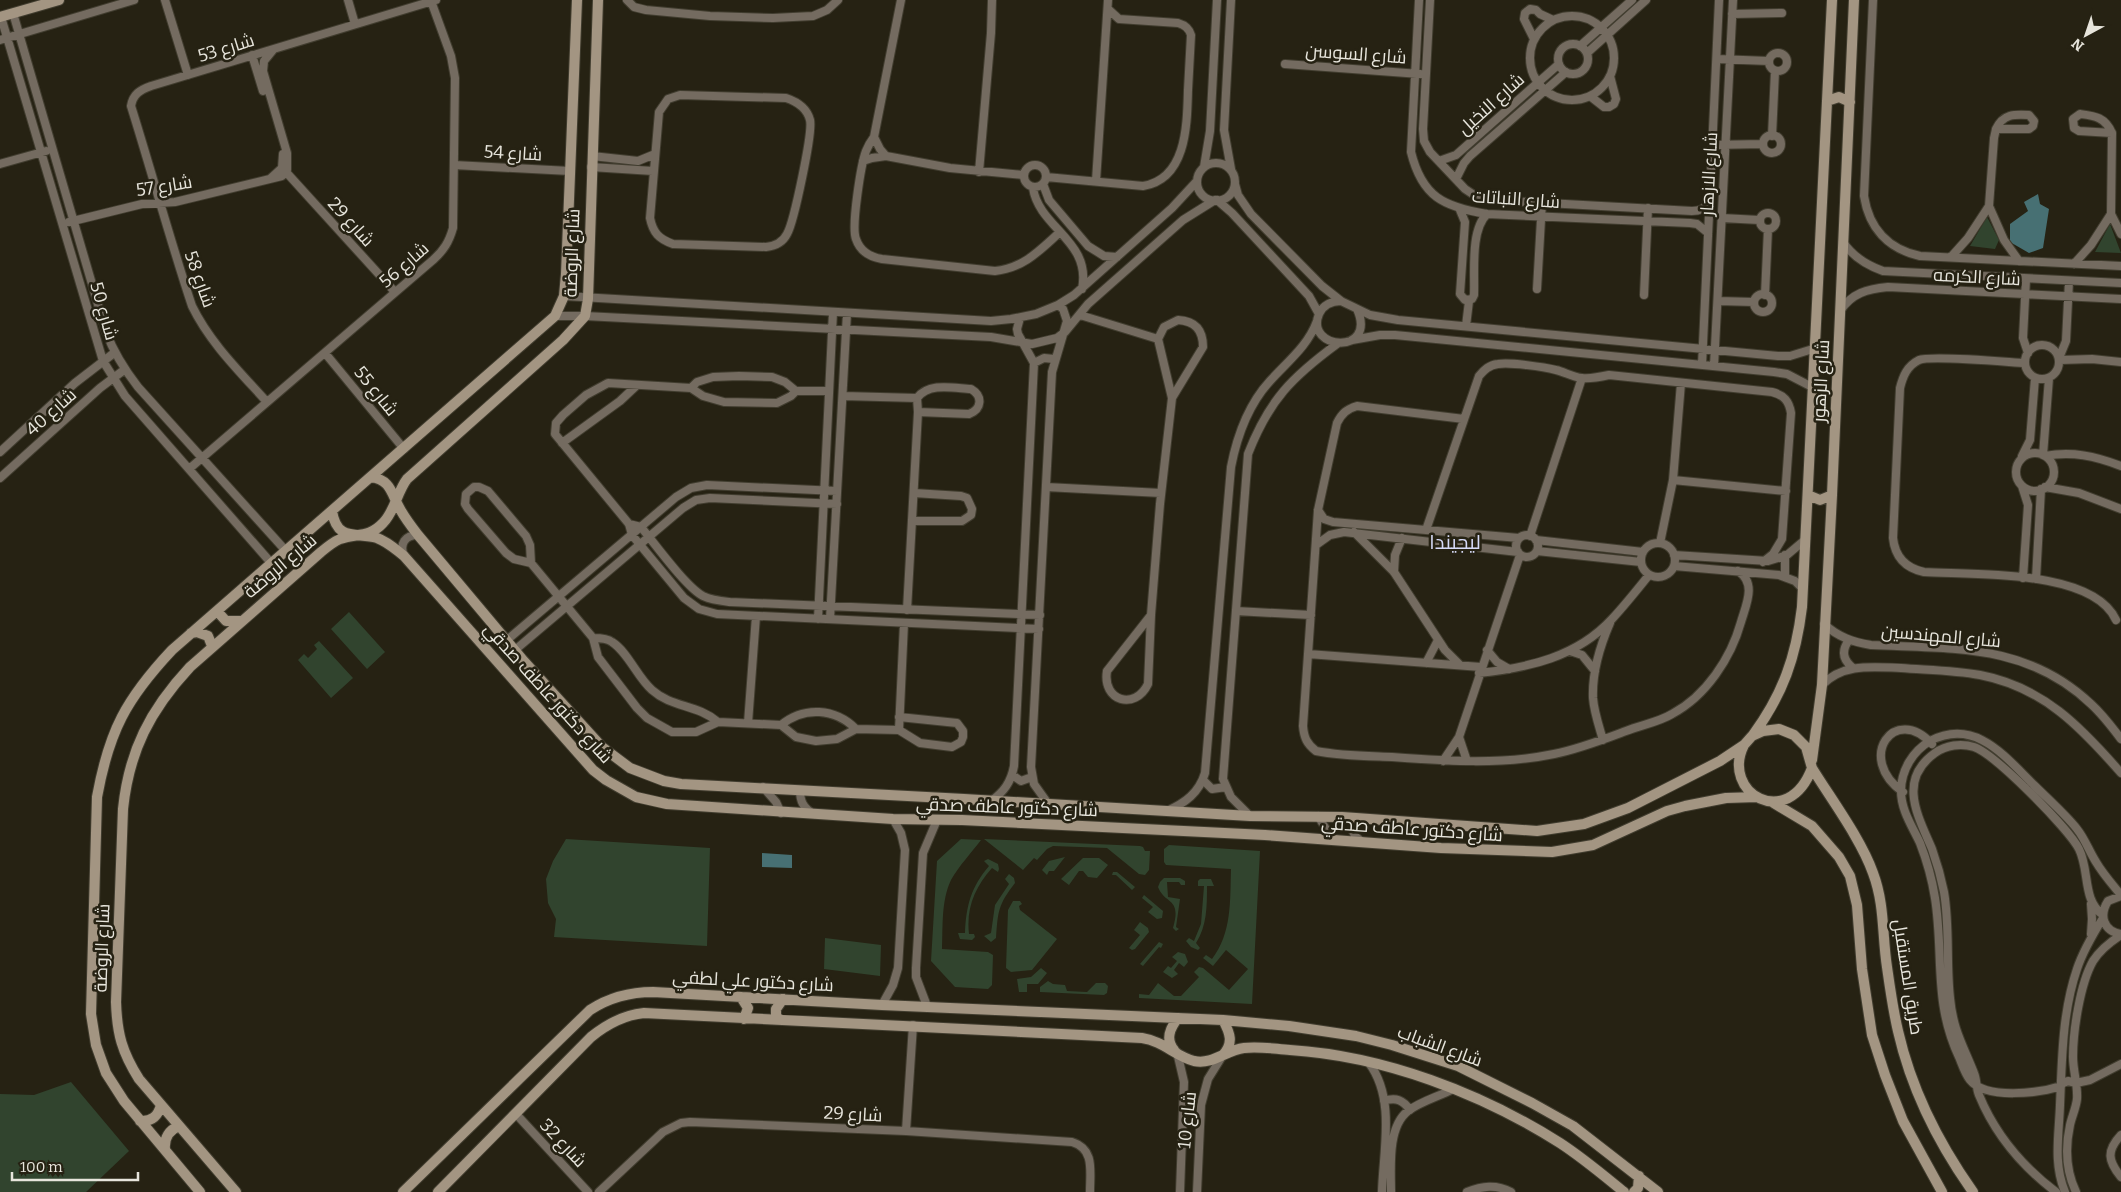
<svg xmlns="http://www.w3.org/2000/svg" width="2121" height="1192" viewBox="0 0 2121 1192" font-family="Bitter,Cairo,serif">
<rect width="100%" height="100%" fill="#262213"/>
<path fill="#31442e" d="M1987 217 1999 240 1995 249 1970 246Z
M2110 224 2121 253 2095 252Z
M349 612 385 652 367 669 331 629Z
M319 641 353 678 331 698 298 660 304 654 308 658 317 649 314 645Z
M566 839 710 848 707 946 554 937 556 919 548 903 546 879 553 861Z
M961 839 981 840C971 853 959 866 951 880 941 901 943 927 942 949L988 952 993 955 992 985 988 989 955 987 931 961 937 861Z
M984 839 1140 846 1143 847 1145 851H1150L1149 870 1145 875 1139 874 1107 848 1053 846 1047 849 1037 860 1034 858 1023 870Z
M1169 845 1260 851 1252 1004 1139 998V994L1149 995 1158 983 1174 996H1181L1199 977 1194 972 1199 967 1203 968 1229 990 1248 969 1226 950 1213 966 1203 958 1206 955 1212 959C1232 933 1230 901 1231 869L1166 865 1164 862V849Z
M1065 857 1054 871H1049L1047 875 1042 870 1049 861Z
M1083 858H1099L1108 865 1097 878 1088 877 1083 871H1079L1069 885 1061 879Z
M988 859 998 864 999 869 998 872 992 868C975 887 966 908 969 934H974L975 937 972 940 960 939 958 933H965C966 906 971 887 989 866L984 861Z
M1113 872H1117L1135 887 1132 890 1116 875H1112Z
M1009 874 1014 878 1015 883C998 905 998 911 996 938L991 942 984 936 991 933 995 905 1009 884 1005 879Z
M1164 878H1180L1185 881V885H1181L1179 882H1167L1168 897 1180 899 1176 927 1179 929 1176 931 1173 928C1182 897 1165 905 1158 887L1160 882Z
M1200 879H1211L1214 886H1207C1207 906 1207 926 1196 943L1200 948 1198 950 1191 947 1186 941 1189 938 1194 941 1201 924 1204 886H1198V881Z
M1144 895 1163 911 1162 918 1157 919 1148 912 1153 907 1142 898Z
M1013 901H1020L1022 904 1019 906 1020 910 1057 939 1032 970 1011 972 1006 968 1008 910Z
M1140 922 1148 928 1149 932 1135 949 1132 950 1129 948 1140 935 1134 930Z
M825 938 881 945 880 976 824 969Z
M1159 942 1163 944 1161 948 1159 947 1143 966 1140 964Z
M1178 952 1185 954 1188 962 1184 967 1179 963 1174 970 1178 974 1172 978 1163 972 1168 966 1171 968 1177 961 1172 957Z
M1041 968 1047 973 1038 984H1027V992H1019L1017 979 1031 977Z
M1048 981 1053 984 1065 985 1067 991 1087 992 1096 983H1105L1108 986 1107 993 1104 995 1040 992V987Z
M71 1082 129 1151 86 1192H0V1094L34 1095Z"/>
<path fill="#477073" d="M2038 194 2040 204 2049 209 2043 248 2029 253 2010 242V224L2028 211 2024 202Z
M762 853 792 855V868L762 867Z"/>
<g fill="none" stroke-linecap="round" stroke-linejoin="round">
<g stroke="#413d2f" stroke-width="10">
<path id="street" d="M165 0 188 75
M348 0 355 24
M627 0 634 7 646 10 710 16 773 18 813 16 827 10 838 0
M901 0 874 137C871 141 868 146 866 151 861 164 851 227 856 239 860 251 870 257 882 259L995 271C1024 268 1040 250 1060 232
M1419 0 1411 152C1422 197 1444 207 1487 214L1690 223 1697 224 1708 233
M1430 0 1423 129 1424 141 1430 152 1465 189 1477 197 1491 200 1692 211C1700 211 1704 209 1710 202
M1873 0 1864 196C1869 228 1888 249 1920 256L2121 266
M13 13 106 332C114 353 124 369 138 387L286 551
M1732 14 1782 13
M1530 58a42 42 0 1 1 84 0a42 42 0 1 1-84 0Z
M1 17 103 361 125 396 272 564
M1534 39 1524 19 1525 13 1530 9 1536 10 1540 14 1553 20
M0 40 134 0
M1558 59a15 15 0 1 1 30 0a15 15 0 1 1-30 0Z
M1580 46 1632 0
M1587 53 1646 0
M1769 62a9 9 0 1 1 18 0a9 9 0 1 1-18 0Z
M252 55 263 91
M1717 59 1769 61
M1285 64 1420 74
M680 95 786 98C798 102 807 108 810 120 813 132 794 222 787 234 783 242 775 246 766 247L673 244C659 239 653 233 650 218L659 112 668 99Z
M1590 96 1604 107H1609L1614 104 1616 99 1610 76
M1996 129C2003 114 2014 114 2029 115L2034 121 2033 126 2029 129H1996L1994 138 1989 206 2004 240 2019 261
M2112 133 2079 131 2074 128 2073 119 2080 114C2095 116 2105 117 2112 133L2111 214 2121 234
M1763 144a9 9 0 1 1 18 0a9 9 0 1 1-18 0Z
M1772 136 1775 71
M874 137 880 149 886 156
M1712 145 1763 144
M592 156 638 161 655 154
M863 161 872 158 886 156 950 168 1023 175
M1439 161 1456 155 1559 64
M1197 182a19 19 0 1 1 38 0a19 19 0 1 1-38 0Z
M0 164 46 151
M1024 176a11 11 0 1 1 22 0a11 11 0 1 1-22 0Z
M454 165 570 171
M591 167 653 171
M1204 167 1210 131 1217 0
M1231 169 1224 130 1231 0
M286 172 395 292
M979 172 991 33 992 0
M1046 177 1143 186C1187 179 1187 124 1188 90 1189 71 1190 53 1191 35 1189 28 1185 25 1178 23L1119 19 1108 9
M271 178 282 168 283 154
M1456 179 1464 163 1470 156 1566 72
M1096 181 1108 0
M1043 184 1049 200 1088 246 1104 256 1117 257
M1235 184 1238 195 1251 214 1322 286 1341 301
M1033 188C1039 228 1092 241 1082 289
M1217 200 1232 213 1309 296 1319 314
M1460 210 1465 222 1460 294 1465 300 1472 299 1474 295C1475 273 1470 230 1487 214
M1760 221a8 8 0 1 1 16 0a8 8 0 1 1-16 0Z
M1722 218 1759 220
M69 222 142 204 175 202 282 176 287 170V153L263 71 264 61 273 50
M1843 242C1853 257 1866 265 1883 271L2121 283
M1951 257 1968 238 1989 206
M2074 264 2091 245 2111 214
M2026 279 2023 338 2028 353
M1537 289 1542 202
M1754 303a9 9 0 1 1 18 0a9 9 0 1 1-18 0Z
M1644 295 1648 208
M1765 295 1768 229
M564 296 991 321 1011 319 1036 314 1058 305 1074 295 1172 208 1197 181
M1718 301 1754 302
M1357 309C1378 356 1304 350 1319 314 1323 305 1332 301 1341 301L1370 315 1398 320 1778 356H1790L1816 348
M1840 311C1852 293 1867 289 1888 287L2121 299
M1080 315 1158 339
M555 316H585L991 337 1032 344 1057 338 1065 332 1088 304 1183 220 1215 200
M1178 320C1195 321 1203 330 1203 347L1172 398 1158 339 1164 327Z
M1466 326 1469 301
M1352 340 1380 335H1395L1774 372 1787 374 1814 388
M2025 362a17 17 0 1 1 34 0a17 17 0 1 1-34 0Z
M325 353 404 449
M2059 358 2066 341 2069 281
M2060 360 2092 359 2121 362
M1034 363 1044 358 1054 359
M2025 363C2007 362 1931 355 1919 360 1907 366 1903 376 1900 388L1893 538C1895 557 1905 568 1924 572 1973 575 2093 569 2116 620
M1702 365 1719 0
M1714 366 1733 0
M691 388 697 382 713 377 739 376 772 377 785 382 796 391H829
M796 391 791 396 777 403 724 402 703 396 691 388 608 383 586 395 563 415 556 423 555 434 629 524 632 535 684 598 699 609 717 614 1039 629
M843 396 917 398 918 412 907 610
M917 398C929 382 953 388 971 389 983 396 982 409 969 414L918 412
M267 402C240 372 210 343 192 306 170 240 152 173 131 106 133 94 140 90 151 86L436 0
M1464 419 1357 406C1347 409 1342 413 1337 423L1318 510 1303 726C1304 738 1307 744 1316 751 1341 756 1367 756 1392 757 1446 761 1501 765 1554 754 1579 749 1602 740 1626 731 1641 725 1659 722 1672 714 1706 696 1731 658 1741 622 1746 605 1757 583 1738 571
M562 443 620 401 636 386
M0 452 75 383 114 353
M2016 472a19 19 0 1 1 38 0a19 19 0 1 1-38 0Z
M2043 455 2049 378
M2022 456 2030 440 2035 378
M2045 456C2072 451 2095 456 2121 466
M189 469 433 260C444 250 449 242 453 228L455 78 451 56 431 1
M0 478 100 388 124 370
M1673 480 1786 491
M2022 486 2028 505 2023 578
M474 487H479L488 491 526 536 530 545 531 563 514 559 506 553 468 509 465 504 466 494Z
M1046 487 1161 493
M2045 487 2079 493 2121 509
M1318 510 1324 519 1333 522 1519 538
M912 521H962L971 515 972 509 967 498 961 496 914 493
M629 524 641 527C655 544 686 587 703 596 711 600 721 601 730 602L1040 615
M1426 530 1479 376C1484 370 1489 365 1498 364 1510 362 1544 367 1556 370 1565 372 1572 377 1582 378 1591 379 1600 377 1609 375L1772 392C1784 395 1789 401 1791 413L1782 539 1773 554 1763 562
M1354 532 1394 572 1445 650 1460 665
M1516 546a11 11 0 1 1 22 0a11 11 0 1 1-22 0Z
M1530 536 1582 378
M1536 540 1643 552
M1660 543 1673 480 1681 383
M1641 560a17 17 0 1 1 34 0a17 17 0 1 1-34 0Z
M1316 545 1330 535 1344 532 1518 552
M1537 551 1641 562
M1674 555 1768 561 1787 555 1806 539
M404 556C399 544 405 535 418 535
M531 563 593 638 598 657 637 708 647 718 672 732H696L718 722 781 725 796 737 816 741 837 739 856 729 899 730 920 743 952 747 961 742 963 737V731L957 723 899 717
M1674 566 1779 575 1795 581 1803 589
M1394 572 1395 555 1402 538
M1785 576V555
M2036 579 2041 489
M1236 611 1311 615
M1151 615 1160 504 1172 398
M1151 615 1148 684C1135 711 1102 701 1107 671Z
M818 619 833 312
M830 619 847 313
M1824 624C1838 637 1853 642 1871 645 1953 649 2027 643 2091 704 2102 714 2112 727 2121 739
M593 638C599 638 607 638 612 642 628 652 637 677 652 690 672 708 697 704 718 722
M507 640 676 497 691 488 707 485 837 491
M1849 640C1841 651 1843 660 1853 668
M515 650 683 508 696 500 710 498 837 504
M1487 650 1497 662 1509 669
M1570 651 1582 655 1595 671
M1308 654 1481 667
M1426 663 1438 640
M1479 673C1528 668 1577 657 1612 619 1625 605 1637 590 1649 575
M1822 685C1843 663 1872 667 1901 668 1927 670 1954 670 1980 675 2043 687 2081 727 2121 773
M748 723 756 616
M781 725C804 706 835 708 856 729
M899 730 904 623
M1459 737 1467 761
M1603 740C1599 726 1594 712 1593 698 1592 672 1600 646 1610 623
M1443 761 1459 737 1520 555
M1012 775 1021 781 1032 777
M1203 780 1212 789 1226 787
M763 787 776 802 781 813
M800 790C800 801 803 808 814 814
M1903 792C1855 758 1895 703 1932 744
M991 801C1004 792 1011 782 1014 766L1034 363 1018 334 1017 329 1020 318
M1049 805 1034 784 1031 767 1052 372 1067 321 1063 309 1058 305
M1167 811C1185 803 1199 793 1205 773L1231 467C1237 436 1248 405 1270 381 1287 362 1308 346 1317 321
M1250 816 1231 797 1223 779 1248 454C1269 400 1292 377 1337 344
M1318 816 1326 829 1324 840
M1359 819 1352 829 1355 836 1361 841
M2121 896 2108 901C2099 915 2103 931 2121 934
M2091 934 2092 919 2091 904
M882 1005 893 985 898 968 905 850 901 833 893 819
M927 1006 916 977V968L923 853 937 820
M1177 1052 1184 1082 1180 1192
M1369 1063C1396 1099 1383 1151 1382 1192
M2061 1084 2068 1081 2076 1083 2090 1080 2121 1064
M2061 1086C2040 1093 1986 1100 1970 1080 1965 1074 1962 1064 1959 1057 1933 1002 1944 954 1935 898 1932 879 1927 861 1920 843 1912 826 1901 810 1901 791 1901 770 1913 751 1930 741 1976 717 2006 758 2035 786 2049 800 2065 814 2077 829 2085 839 2089 851 2096 862 2103 874 2112 884 2121 895
M1384 1101C1396 1097 1403 1100 1410 1110
M516 1114 588 1192
M906 1131 913 1025
M2121 1135C2106 1151 2108 1161 2121 1177
M599 1192 663 1132 681 1123 690 1122 906 1131 1072 1142C1095 1149 1090 1171 1090 1192
M1197 1192 1201 1105 1208 1079 1223 1055
M1391 1192C1391 1168 1387 1127 1408 1111 1421 1101 1438 1097 1453 1089
M1467 1192C1482 1186 1496 1184 1511 1192
M2056 1192C2023 1167 1995 1134 1979 1095 1976 1088 1977 1080 1974 1073 1963 1045 1953 1030 1950 998 1946 963 1950 927 1944 892 1941 877 1937 863 1932 849 1918 816 1897 780 1935 753 1946 745 1961 743 1974 747 1995 754 2069 829 2079 849 2090 871 2082 900 2103 915
M2065 1192C2053 1163 2059 1135 2060 1105 2062 1060 2062 1013 2077 969 2083 951 2093 934 2103 918
M2076 1192C2066 1171 2065 1148 2070 1125 2072 1116 2076 1108 2077 1099 2078 1085 2073 1071 2073 1057 2073 1031 2080 984 2093 961 2100 950 2110 942 2121 935"/>
</g>
<g stroke="#413d2f" stroke-width="12">
<path id="secondary" d="M0 17 59 0
M1827 101 1839 97 1850 102
M371 477C391 480 391 493 400 509 405 518 411 526 418 535L522 659 602 747 630 768 664 781 681 784 964 799 1250 816 1342 817 1537 831 1584 824 1628 808 1720 761 1744 745 1752 736 1763 731 1779 729 1794 735 1806 747 1812 768C1788 832 1720 793 1744 745
M1808 495 1820 500 1832 495
M332 511C337 542 356 532 377 538 388 542 395 549 404 556L593 770 606 780 636 797 667 804 893 819 962 820 1265 835 1441 848 1552 852 1593 845 1667 811 1685 806 1726 798 1757 797
M217 611 226 621H241
M191 633 197 632 208 636 212 646
M1753 735C1783 694 1796 657 1802 607L1832 0
M1812 760 1822 685 1832 495 1854 0
M1812 768C1831 799 1861 839 1873 873 1885 905 1882 935 1887 967 1890 988 1893 1010 1898 1031 1911 1088 1939 1144 1973 1192
M1772 802 1812 826 1839 857 1850 876 1857 905 1862 969 1872 1035 1885 1075 1903 1121 1942 1192
M741 997 748 1008 744 1019
M780 1020 776 1016V1009L783 999
M1174 1050C1165 1039 1170 1028 1178 1018
M1223 1055C1234 1043 1230 1033 1223 1020
M140 1121C152 1122 158 1116 161 1105
M165 1149C164 1138 169 1130 179 1126
M200 1192 124 1101 106 1073 96 1045 91 1014 97 797C109 731 126 699 172 650L555 316 564 296 566 274 577 0
M236 1192 139 1079C122 1052 117 1034 116 1002L123 809C129 751 150 710 190 667L321 552C327 547 333 542 340 539 357 533 369 538 383 523 395 511 397 492 407 479L563 340 585 316 588 299 598 0
M403 1192 590 1010C610 997 630 992 653 992L882 1005 1223 1020 1289 1026 1356 1036 1392 1045 1458 1066 1532 1103 1573 1126 1658 1192
M438 1192 591 1037C607 1024 623 1015 644 1013L1142 1038C1163 1041 1175 1056 1194 1061 1213 1065 1226 1050 1244 1048 1259 1046 1275 1049 1290 1050 1384 1056 1481 1093 1560 1143 1583 1158 1603 1175 1624 1192
M1634 1192 1638 1188 1639 1176"/>
</g>
<use href="#street" stroke="#746b60" stroke-width="8"/>
<use href="#secondary" stroke="#a39582" stroke-width="10"/>
</g>
<g text-anchor="middle" stroke-width="5" stroke-linejoin="round" paint-order="stroke">
<g font-size="18" fill="#e7e5dc" stroke="#262213">
<text transform="translate(226 48) rotate(-17)" y="6">شارع 53</text>
<text transform="translate(1356 54) rotate(4)" y="6">شارع السوسن</text>
<text transform="translate(1491 104) rotate(-42)" y="6">شارع النخيل</text>
<text transform="translate(513 153) rotate(3)" y="6">شارع 54</text>
<text transform="translate(1709 174) rotate(-87)" y="6">شارع الازهار</text>
<text transform="translate(164 186) rotate(-9)" y="6">شارع 57</text>
<text transform="translate(1516 199) rotate(4)" y="6">شارع النباتات</text>
<text transform="translate(351 222) rotate(48)" y="6">شارع 29</text>
<text transform="translate(572 253) rotate(-88)" y="6">شارع الروضة</text>
<text transform="translate(404 265) rotate(-41)" y="6">شارع 56</text>
<text transform="translate(1977 277) rotate(3)" y="6">شارع الكرمه</text>
<text transform="translate(200 279) rotate(70)" y="6">شارع 58</text>
<text transform="translate(104 311) rotate(74)" y="6">شارع 50</text>
<text transform="translate(1821 381) rotate(-87)" y="6">شارع الزهور</text>
<text transform="translate(376 391) rotate(51)" y="6">شارع 55</text>
<text transform="translate(51 412) rotate(-42)" y="6">شارع 40</text>
<text transform="translate(280 566) rotate(-40)" y="6">شارع الروضة</text>
<text transform="translate(1941 636) rotate(5)" y="6">شارع المهندسين</text>
<text transform="translate(548 693) rotate(48)" y="6">شارع دكتور عاطف صدقي</text>
<text transform="translate(1007 807) rotate(2)" y="6">شارع دكتور عاطف صدقي</text>
<text transform="translate(1412 829) rotate(4)" y="6">شارع دكتور عاطف صدقي</text>
<text transform="translate(102 948) rotate(-88)" y="6">شارع الروضة</text>
<text transform="translate(1908 977) rotate(81)" y="6">طريق المستقبل</text>
<text transform="translate(753 981) rotate(3)" y="6">شارع دكتور علي لطفي</text>
<text transform="translate(1440 1046) rotate(20)" y="6">شارع الشباب</text>
<text transform="translate(853 1114) rotate(3)" y="6">شارع 29</text>
<text transform="translate(1187 1120) rotate(-84)" y="6">شارع 10</text>
<text transform="translate(563 1143) rotate(47)" y="6">شارع 32</text>
</g>
<g font-size="20" fill="#d6daf7" stroke="#262213">
<text x="1455" y="549">ليجيندا</text>
</g>
</g>
<g transform="translate(2086 35) rotate(220)" stroke="#262213" stroke-width="4" paint-order="stroke">
<path d="M0-4L9 19L0 12L-9 19Z" fill="#e7e5dc"/>
<text y="-8" font-size="14" font-weight="bold" text-anchor="middle" fill="#e7e5dc">N</text>
</g>
<path d="M12 1172v8h126v-8" fill="none" stroke="#e7e5dc" stroke-width="2.5"/>
<text x="20" y="1172" font-size="15" fill="#e7e5dc" stroke="#262213" stroke-width="4" paint-order="stroke">100 m</text>
</svg>
